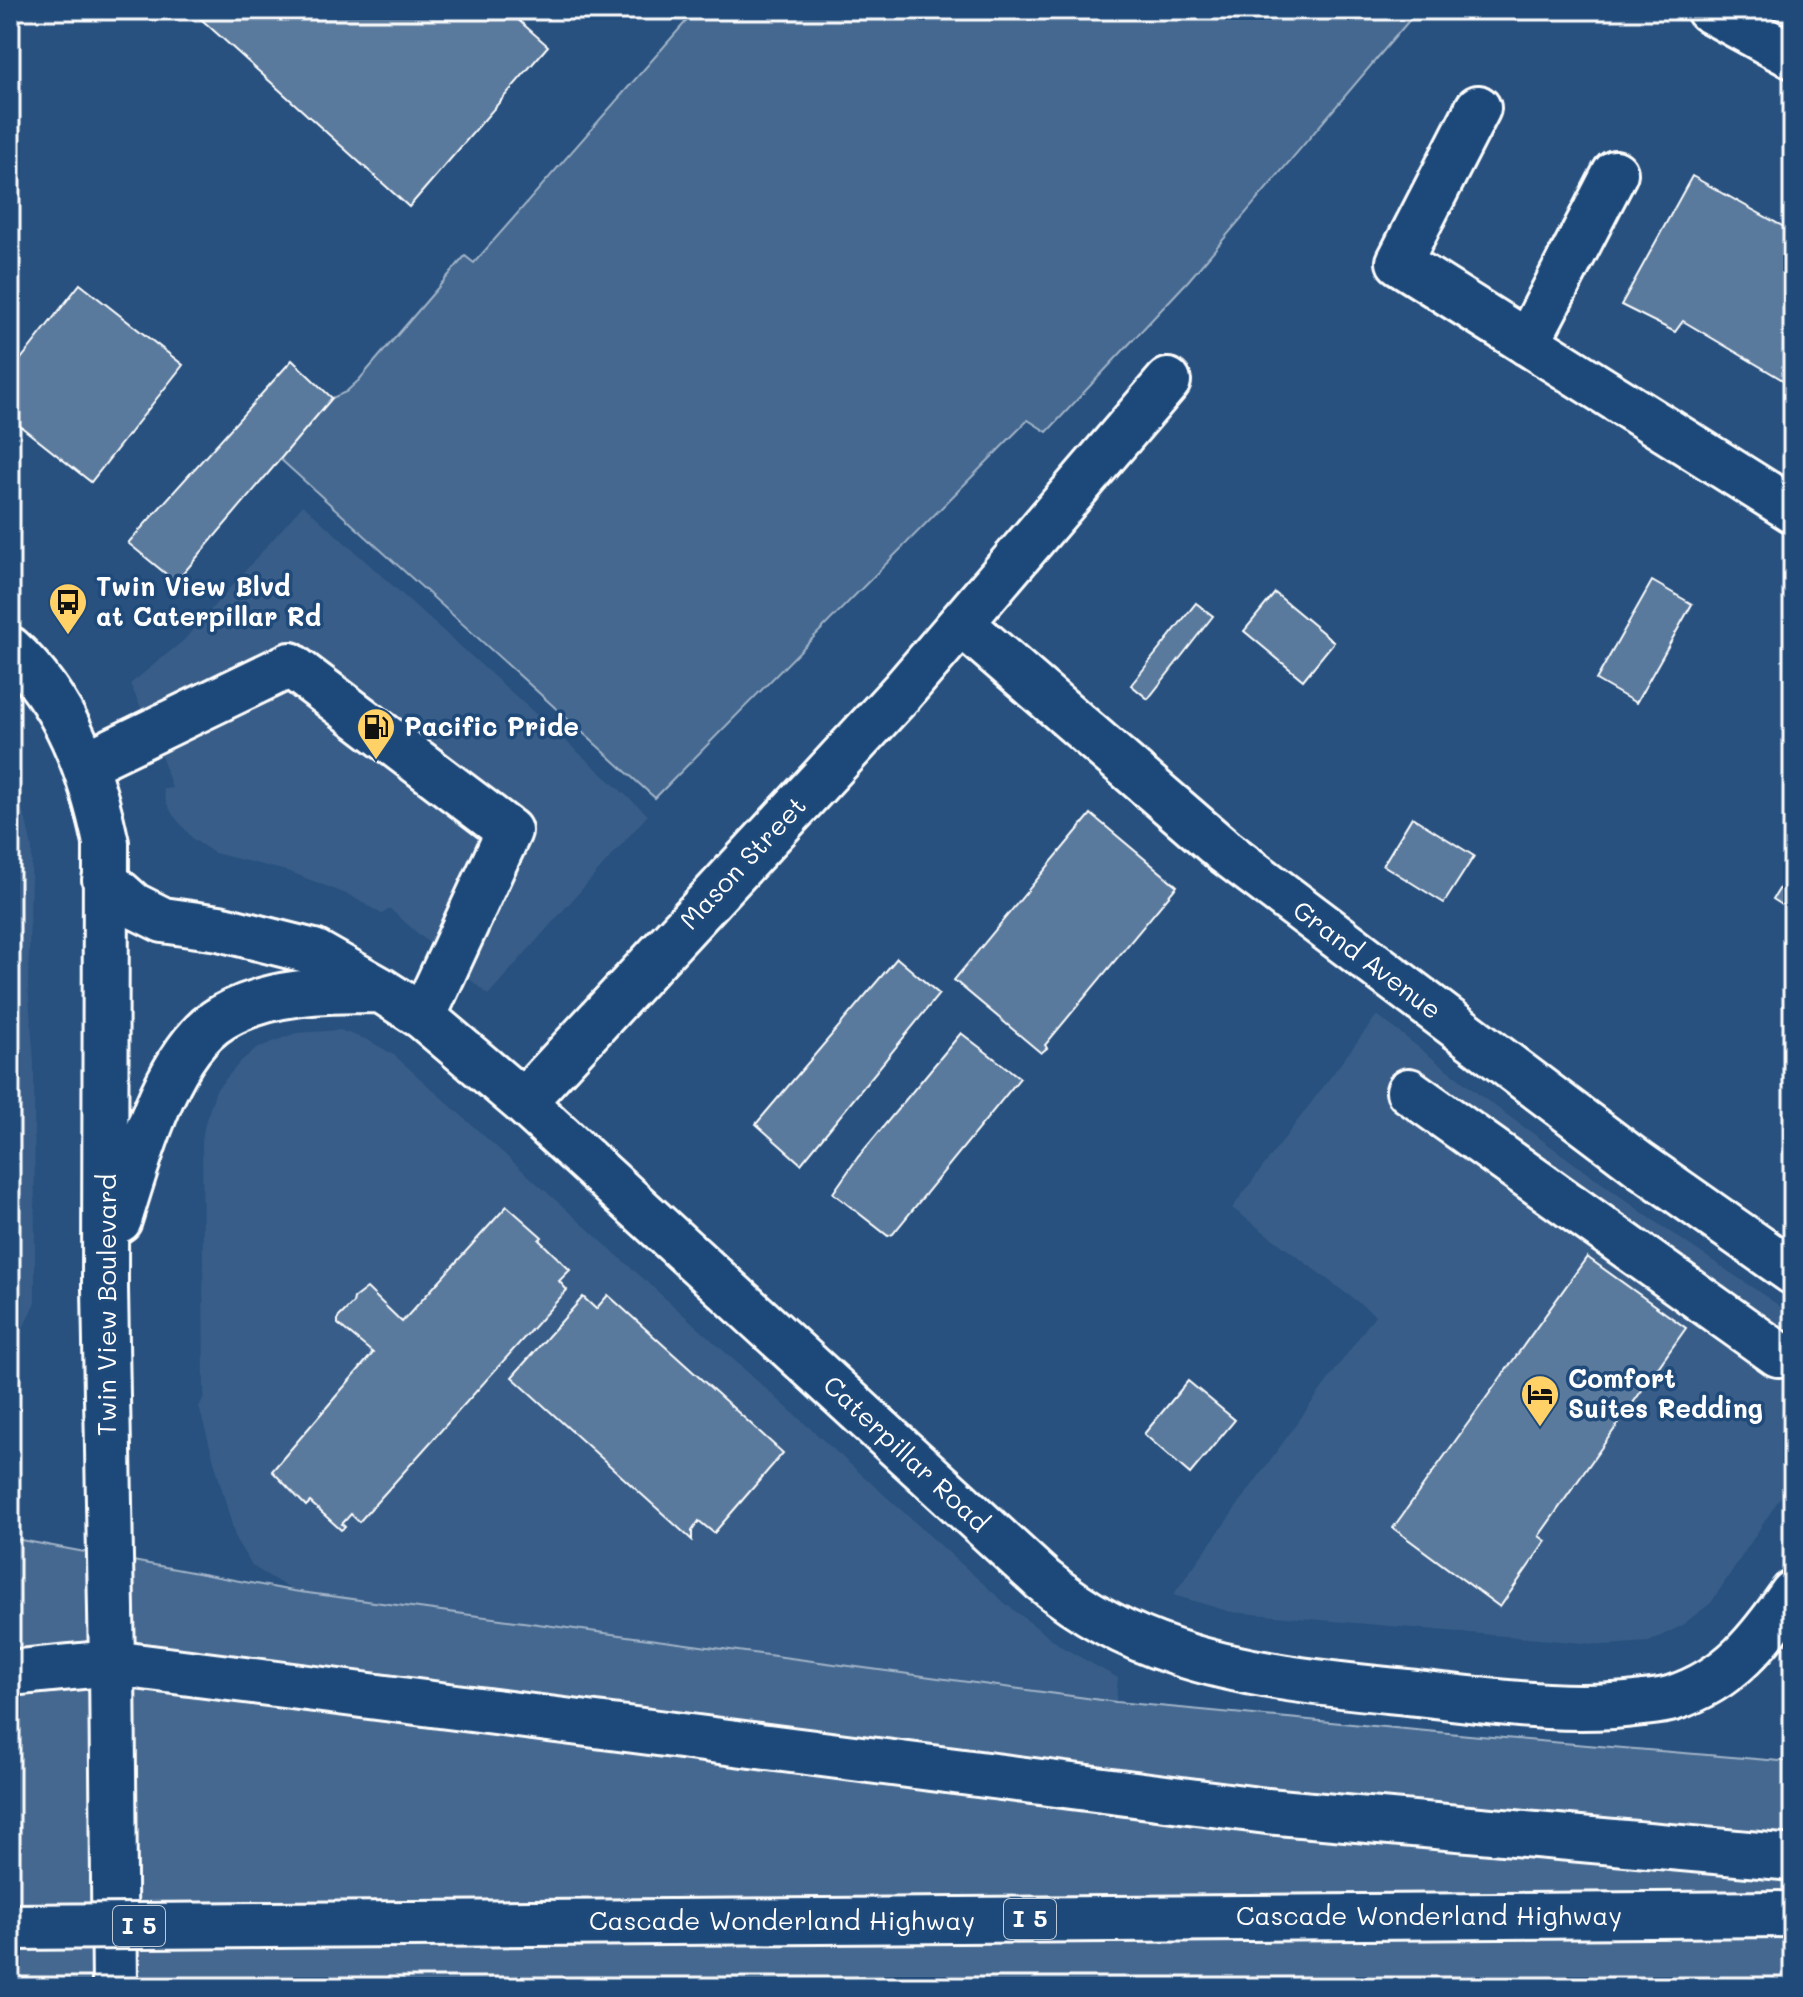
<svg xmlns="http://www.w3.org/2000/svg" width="1803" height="1997" viewBox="0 0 1803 1997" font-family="Mali,sans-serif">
<rect width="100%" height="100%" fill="#28517f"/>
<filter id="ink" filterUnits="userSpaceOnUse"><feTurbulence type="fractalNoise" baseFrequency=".0125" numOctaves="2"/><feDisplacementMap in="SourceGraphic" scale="16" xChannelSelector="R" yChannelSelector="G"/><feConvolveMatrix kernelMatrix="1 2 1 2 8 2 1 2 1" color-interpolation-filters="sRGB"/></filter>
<g filter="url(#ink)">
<path fill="#375d88" d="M303 505 648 815 488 995 390 909 382 914 351 896 290 872 214 853 193 839 173 815 166 802 163 789 172 788 156 740 130 684 183 641Z
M10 781 26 820 32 848 28 985 34 1061 35 1246V1302L10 1357Z
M1377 1015 1485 1099 1660 1225 1793 1315V1478L1711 1603 1681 1626 1649 1642 1606 1645 1231 1612 1173 1595 1375 1315 1232 1208Z
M340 1030 368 1040 394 1055 1006 1604 1062 1647 1118 1678 1116 1702 293 1591 252 1566 236 1540 199 1407 204 1396 202 1140 205 1123 216 1090 242 1060 257 1048 296 1033Z"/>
<path fill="#446890" stroke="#a2b4c8" stroke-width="2" d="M696 10H1418L1188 281 1047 432 1028 420 655 798 279 458 332 398 346 392 359 380 465 256 474 263Z
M10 1538 293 1591 1116 1702 1480 1736 1793 1762V1987H10Z"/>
<path fill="#5a7a9d" stroke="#fff" stroke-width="2" d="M191 10H507L548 46 409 207Z
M1692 176 1793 232V386L1683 321 1675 332 1621 305Z
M80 284 183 365 91 482 10 418V373Z
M292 360 332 398 176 582 128 543Z
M1652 581 1692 604 1636 703 1596 680Z
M1275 593 1334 642 1303 680 1244 631Z
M1196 603 1213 616 1148 699 1131 685Z
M1091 814 1177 886 1045 1045 1047 1048 1041 1053 954 980Z
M1412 817 1474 856 1444 903 1383 865Z
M1793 867V912L1773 899Z
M897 958 939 994 801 1164 756 1124Z
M961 1033 1020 1078 893 1234 888 1236 833 1193 858 1157Z
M507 1206 542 1237 539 1240 570 1270 559 1281 567 1290 359 1522 351 1514 342 1524 345 1527 341 1530 310 1502 306 1506 272 1471 373 1353 338 1324V1318L353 1303 354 1298 367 1288 402 1322Z
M1587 1257 1686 1328 1539 1536 1546 1541 1500 1607 1393 1528Z
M608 1295 783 1453 714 1533 699 1521 692 1531V1540L512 1377 583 1297 596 1309Z
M1188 1381 1235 1420 1190 1474 1144 1434Z"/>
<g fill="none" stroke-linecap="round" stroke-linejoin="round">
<g stroke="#fff" stroke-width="50">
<path id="minor" d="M1478 108 1399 262 1793 510
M1527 343 1615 173
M961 623 1224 851 1639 1164 1793 1272
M10 649C66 701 91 771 106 843L105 1289 112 1663 115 1987
M85 764 290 665 509 831 423 1017
M105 880 133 905 163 920 219 928 314 952 381 990 423 1017 523 1102 1043 1580C1083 1613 1125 1636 1175 1652 1255 1679 1342 1685 1425 1694 1497 1702 1571 1713 1643 1703 1653 1702 1664 1701 1673 1698 1731 1679 1759 1641 1793 1593
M1409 1091 1778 1354
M523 1102 902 692 1168 381
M119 1220C138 1160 166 1050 223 1017 270 990 326 990 378 990"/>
</g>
<g stroke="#fff" stroke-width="50">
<path id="major" d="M1709 10 1793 56"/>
</g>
<g stroke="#fff" stroke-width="50">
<path id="highway" d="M10 1673 112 1663 1267 1811 1793 1858
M267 1925 1793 1914"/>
</g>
<use href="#minor" stroke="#1f4a7a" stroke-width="44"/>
<use href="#major" stroke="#1f4a7a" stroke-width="44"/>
<use href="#highway" stroke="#1f4a7a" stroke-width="44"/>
<g stroke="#fff" stroke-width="50" stroke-linecap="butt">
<path id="highway-bridge" d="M10 1927 267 1925"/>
</g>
<use href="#highway-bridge" stroke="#1f4a7a" stroke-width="44"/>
</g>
</g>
<defs>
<g id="bus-pin" transform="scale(2)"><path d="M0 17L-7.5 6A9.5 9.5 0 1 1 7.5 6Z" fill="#ffd166" stroke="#1f4a7a"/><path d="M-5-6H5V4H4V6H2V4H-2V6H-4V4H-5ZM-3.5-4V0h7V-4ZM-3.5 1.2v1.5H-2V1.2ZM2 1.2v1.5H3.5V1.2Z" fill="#111"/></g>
<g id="fuel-pin" transform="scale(2)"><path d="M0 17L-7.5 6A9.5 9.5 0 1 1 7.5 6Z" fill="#ffd166" stroke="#1f4a7a"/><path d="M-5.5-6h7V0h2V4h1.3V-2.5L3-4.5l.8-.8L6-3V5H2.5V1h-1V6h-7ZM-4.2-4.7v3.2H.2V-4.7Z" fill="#111"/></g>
<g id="hotel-pin" transform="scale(2)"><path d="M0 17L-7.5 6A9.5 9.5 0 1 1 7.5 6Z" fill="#ffd166" stroke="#1f4a7a"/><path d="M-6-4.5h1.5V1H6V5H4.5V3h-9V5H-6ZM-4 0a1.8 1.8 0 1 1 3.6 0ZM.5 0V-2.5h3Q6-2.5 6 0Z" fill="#111"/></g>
</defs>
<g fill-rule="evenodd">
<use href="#bus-pin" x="68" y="602"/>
<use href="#fuel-pin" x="376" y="727"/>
<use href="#hotel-pin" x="1540" y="1394"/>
</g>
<g text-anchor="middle" stroke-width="7" stroke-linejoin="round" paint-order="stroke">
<g fill="#1f4a7a" stroke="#bcc9d7" stroke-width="2">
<rect x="1004" y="1899" width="52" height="40" rx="6"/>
<rect x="113" y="1906" width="52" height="40" rx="6"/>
</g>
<g font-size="24" font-weight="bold" fill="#fff">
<text x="1030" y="1927">I 5</text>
<text x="139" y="1934">I 5</text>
</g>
<g font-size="26" font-weight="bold" fill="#fff" stroke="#1f4a7a" text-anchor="start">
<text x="96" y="596">Twin View Blvd<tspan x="96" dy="30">at Caterpillar Rd</tspan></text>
<text x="404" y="736">Pacific Pride</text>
<text x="1568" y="1388">Comfort<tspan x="1568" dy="30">Suites Redding</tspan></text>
</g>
<g font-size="26" fill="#fff" stroke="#1f4a7a">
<text transform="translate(743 863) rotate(-47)" y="9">Mason Street</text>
<text transform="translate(1367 960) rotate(37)" y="9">Grand Avenue</text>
<text transform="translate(107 1305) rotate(-90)" y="9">Twin View Boulevard</text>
<text transform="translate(906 1454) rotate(43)" y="9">Caterpillar Road</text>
<text x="1429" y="1925">Cascade Wonderland Highway</text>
<text x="782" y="1930">Cascade Wonderland Highway</text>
</g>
</g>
<rect width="1803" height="1997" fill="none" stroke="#1f4a7a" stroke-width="40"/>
<rect x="20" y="20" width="1763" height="1957" fill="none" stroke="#fff" stroke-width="3" filter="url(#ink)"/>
</svg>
